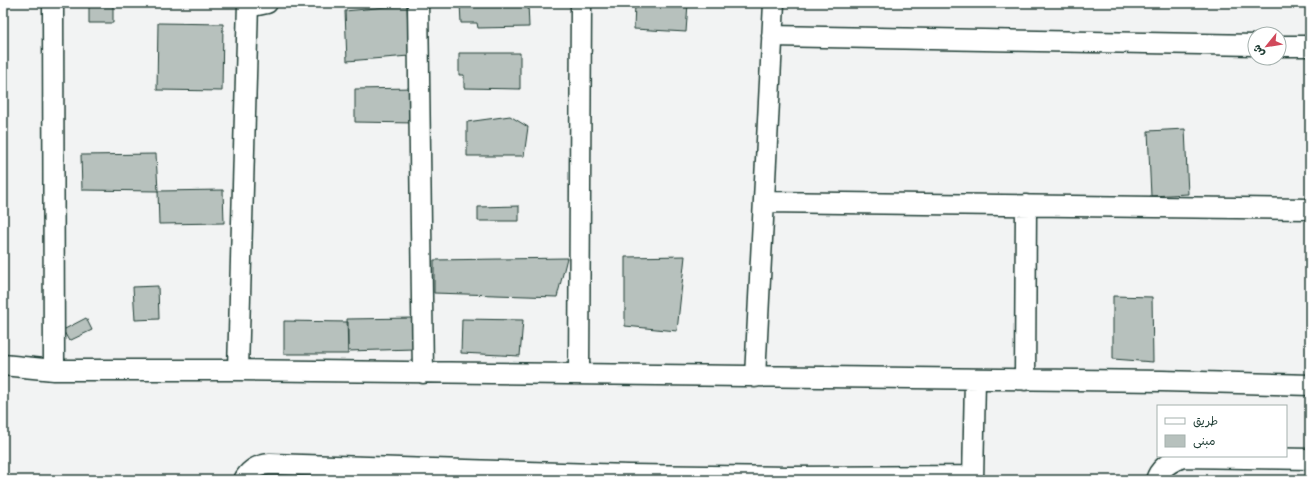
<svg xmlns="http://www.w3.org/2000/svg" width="1313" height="483" viewBox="0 0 1313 483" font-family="'Shantell Sans','Playpen Sans Arabic',sans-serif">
<rect width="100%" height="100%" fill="#f2f3f3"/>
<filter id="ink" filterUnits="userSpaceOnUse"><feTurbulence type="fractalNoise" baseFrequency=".025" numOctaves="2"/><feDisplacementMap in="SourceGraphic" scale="8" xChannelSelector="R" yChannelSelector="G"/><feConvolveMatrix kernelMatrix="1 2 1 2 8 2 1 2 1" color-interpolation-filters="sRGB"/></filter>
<g filter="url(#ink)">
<path fill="#b7c1bd" stroke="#1f3d34" d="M89 3H113V23H89Z
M460 3H528L529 27 478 28 477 23H461Z
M635 3H688L686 32 634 29Z
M407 5 409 56 347 61 345 11Z
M158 23 223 24 222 91 157 90Z
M459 53H520V89L464 88V75H459Z
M413 88 415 123 355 122V89Z
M510 116 528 127 524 156H467V122Z
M1185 129 1188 194 1151 196 1148 131Z
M156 154 158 191 82 190 81 155Z
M223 190 224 223 159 224 158 191Z
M519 206V221H478V207Z
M685 256 677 331 625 326V257Z
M567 258 557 297 434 293V260Z
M158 286 159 319 135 320 133 287Z
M1113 296 1152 297 1153 362 1113 359Z
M86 318 92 330 69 341 63 330Z
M414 318V349L348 351 347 319Z
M462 319 523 320 520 356 461 353Z
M284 321 348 322V354H284Z"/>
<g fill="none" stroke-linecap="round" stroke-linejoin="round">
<g stroke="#1f3d34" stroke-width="23">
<path id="minor" d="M53 3 54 370
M418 3 423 373
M248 7 267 3
M772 36 1255 45
M1279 46H1310
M764 202 1310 209
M3 365 54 370H238L1162 381 1310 385
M238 370 248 3
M579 374 581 3
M755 377 774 3
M1025 380 1026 205
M244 480C250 469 258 465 270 464L629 475 789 477 973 476
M973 480 975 379
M1156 480C1160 467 1171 461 1183 457L1310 459"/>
</g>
<use href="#minor" stroke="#fff" stroke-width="20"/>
</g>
</g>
<rect width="1313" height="483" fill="none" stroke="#fff" stroke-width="16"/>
<rect x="8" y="8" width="1297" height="467" fill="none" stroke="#1f3d34" stroke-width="1.5" filter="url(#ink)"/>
<rect x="1157" y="405" width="130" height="52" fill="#ffffff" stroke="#a5b1ae"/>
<rect x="1165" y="418" width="20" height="6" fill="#ffffff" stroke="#a5b1ae"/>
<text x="1193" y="425" font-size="12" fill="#1f3d34">طريق</text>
<rect x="1165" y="435" width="20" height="12" fill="#b7c1bd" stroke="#a5b1ae"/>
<text x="1193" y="445" font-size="12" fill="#1f3d34">مبنى</text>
<g transform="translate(1267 46) rotate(240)"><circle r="19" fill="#ffffff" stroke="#a5b1ae"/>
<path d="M0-3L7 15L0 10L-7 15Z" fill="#d1495b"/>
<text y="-6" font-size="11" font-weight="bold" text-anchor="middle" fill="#1f3d34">ش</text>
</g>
</svg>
